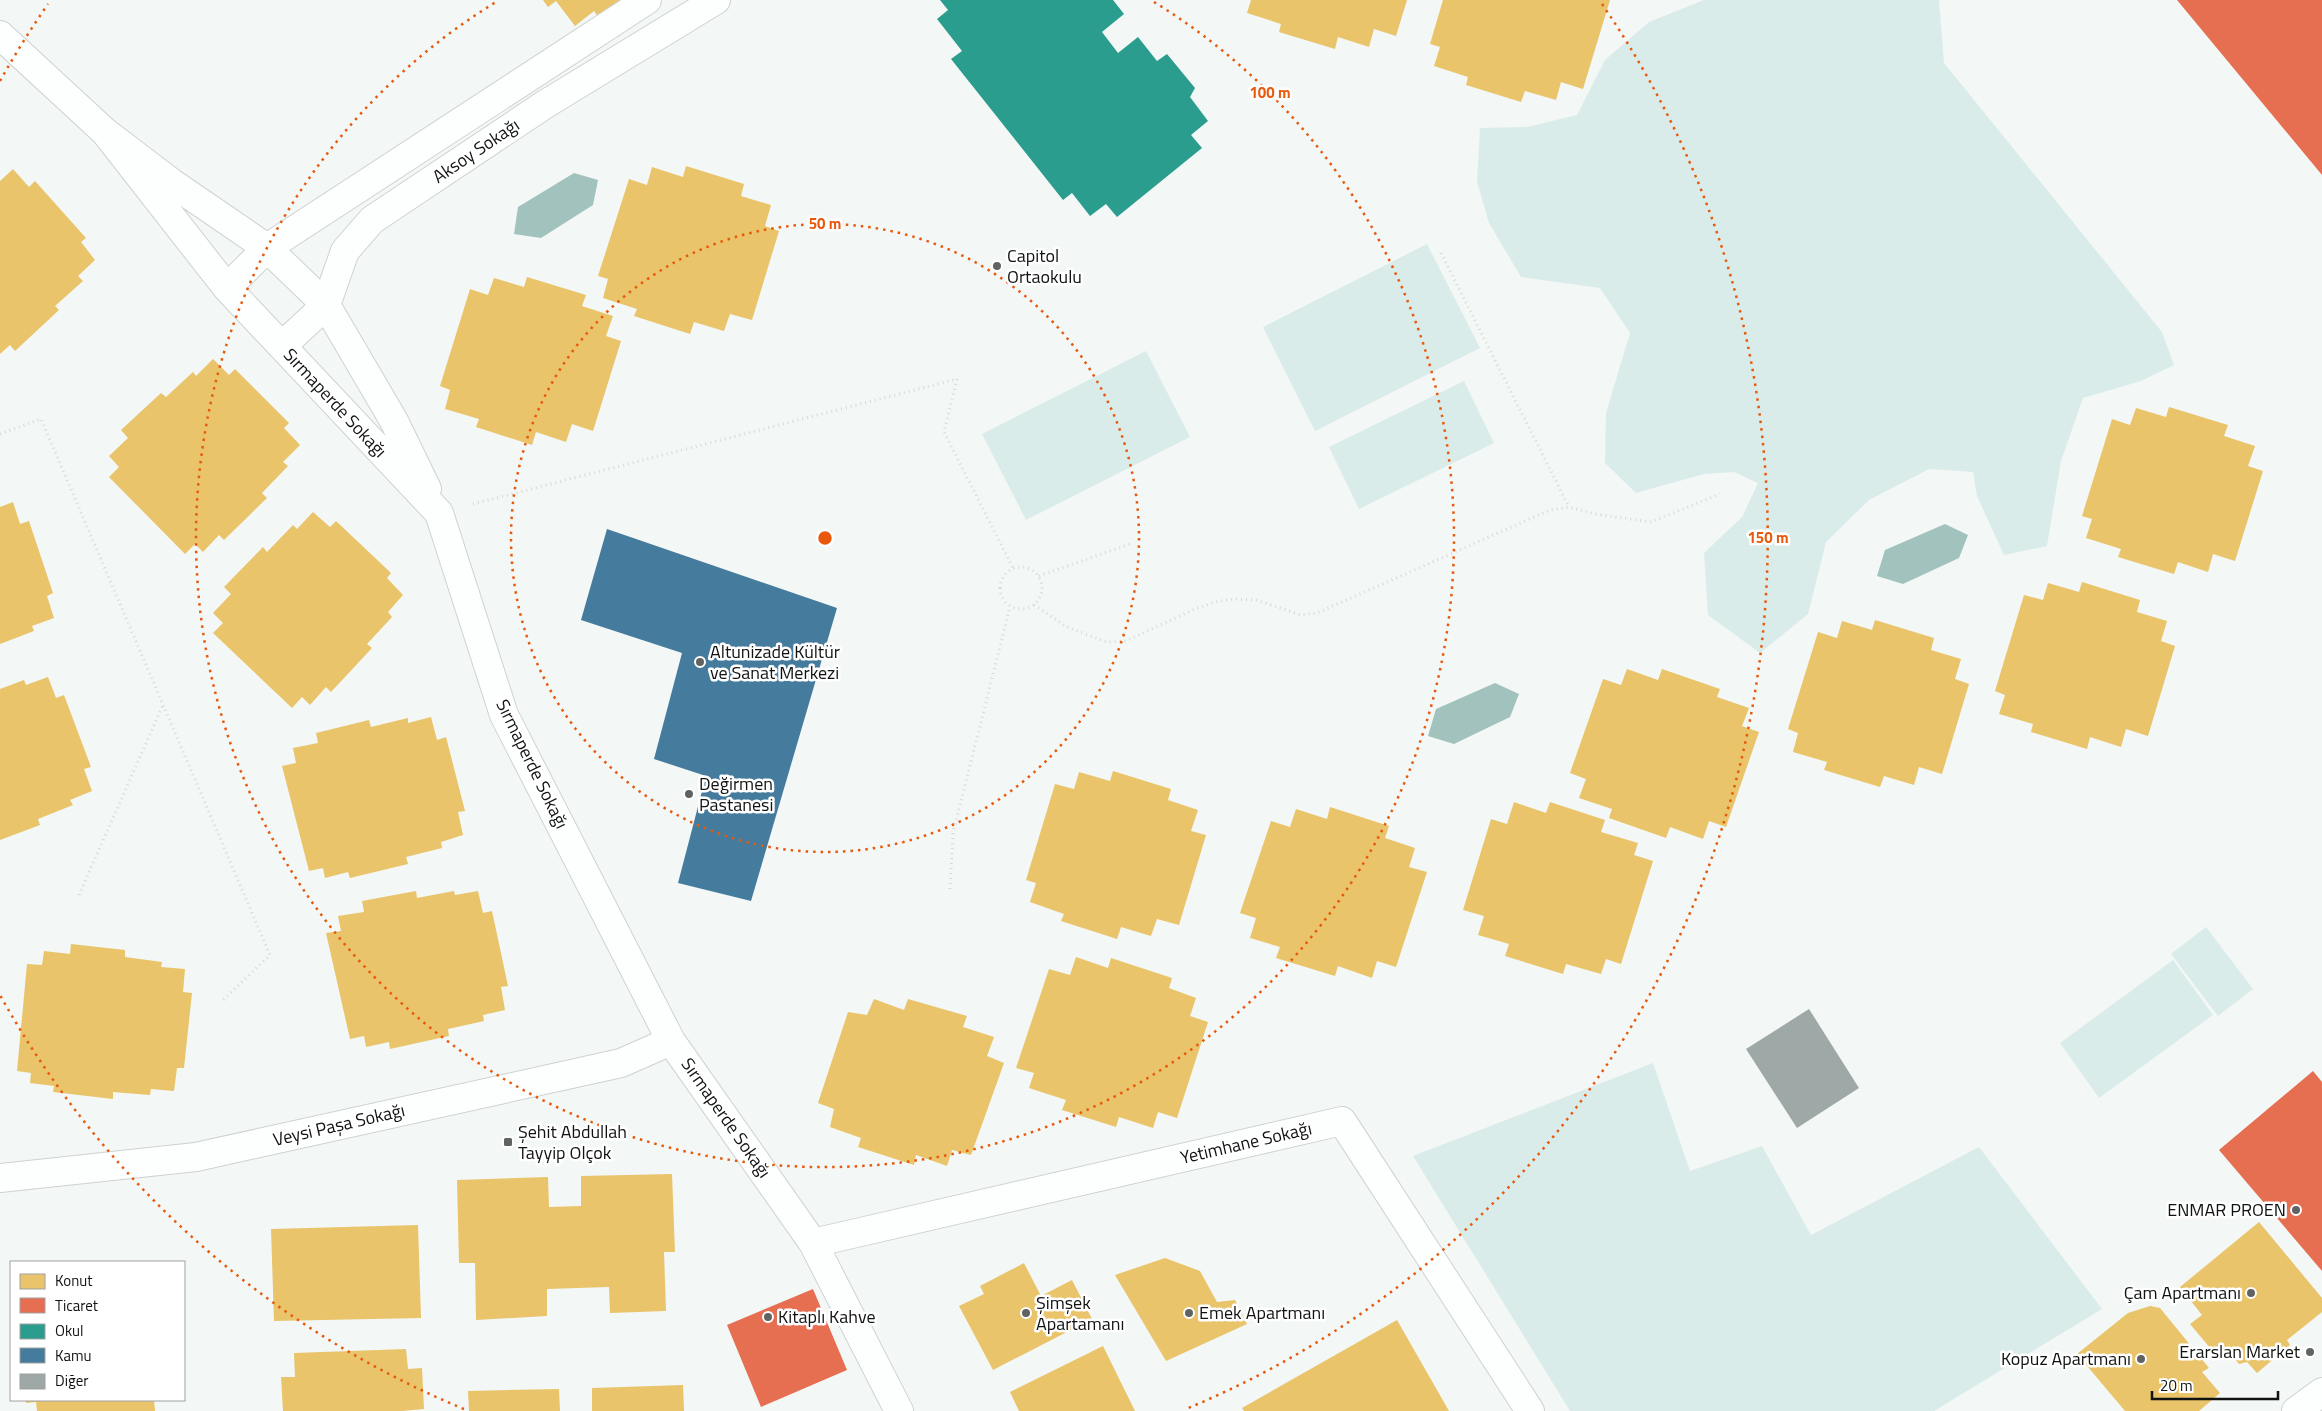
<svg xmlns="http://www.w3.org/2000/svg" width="2322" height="1411" viewBox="0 0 2322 1411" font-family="'Titillium Web',sans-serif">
<rect width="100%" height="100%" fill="#f3f7f6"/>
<path fill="#daece9" d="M1704 0H1939L1944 63 2162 332 2174 365 2141 381 2083 398 2061 461 2047 546 2004 555 1977 496 1973 472 1929 469 1869 500 1826 542 1808 614 1760 653 1708 615 1704 553 1742 517 1758 483 1734 472 1704 474 1636 493 1605 463 1606 413 1630 333 1600 288 1521 277 1489 223 1477 182 1480 128 1527 127 1577 115 1605 60 1649 22Z
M1427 244 1480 348 1315 431 1263 327Z
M1146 351 1190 437 1026 520 982 434Z
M1464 381 1494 443 1359 509 1329 447Z
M2206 927 2253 989 2218 1016 2171 954Z
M2173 960 2213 1015 2099 1098 2060 1043Z
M1653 1063 1690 1171 1762 1146 1811 1235 1979 1147 2102 1309 1934 1411H1570L1413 1156Z"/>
<path fill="#a2c2bd" d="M574 173 598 180 593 205 541 238 514 234 518 207Z
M1945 524 1968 535 1959 558 1903 584 1877 576 1885 550Z
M1495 683 1519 694 1510 717 1454 744 1428 736 1436 709Z"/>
<path fill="#e9c46a" d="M543 0H638L605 26 594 11 575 26 556 1 548 7Z
M1251 0H1407L1396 36 1374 29 1369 47 1338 37 1335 49 1279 32 1281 24 1247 13Z
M1443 0H1610L1583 89 1561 82 1556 100 1525 91 1521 102 1466 85 1468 77 1434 66 1440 47 1430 44Z
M686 166 744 184 741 196 771 205 765 226 779 231 752 320 730 314 724 331 694 322 690 334 634 316 637 309 603 298 608 279 598 276 629 179 647 185 652 167 683 177Z
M13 169 29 187 35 181 86 238 81 242 95 260 78 276 83 281 55 306 59 310 15 351 10 345 0 354V181Z
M527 277 586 295 582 306 613 316 606 336 621 341 593 431 572 424 566 442 536 432 532 445 476 427 479 419 445 409 450 390 440 386 470 289 488 295 494 278 524 287Z
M213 359 229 375 235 369 289 423 284 428 300 445 283 462 288 466 262 493 267 498 224 540 219 535 203 552 195 544 185 554 109 477 119 467 109 456 128 438 121 430 161 393 166 397 193 372 196 376Z
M2169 407 2228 425 2224 436 2255 446 2248 466 2263 471 2235 561 2213 554 2208 572 2178 562 2174 574 2118 557 2121 549 2086 538 2092 519 2082 516 2112 419 2130 425 2136 408 2166 417Z
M13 502 20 524 29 521 53 593 47 596 54 618 32 626 34 631 0 644V507Z
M313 512 330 527 336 521 391 573 387 578 403 595 388 612 392 617 367 644 372 648 331 692 326 687 310 705 302 697 292 708 213 633 223 623 213 613 231 594 224 587 263 547 267 552 293 525 297 529Z
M2082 582 2140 600 2137 612 2167 621 2161 641 2175 646 2148 736 2126 729 2121 747 2090 737 2087 749 2031 732 2033 724 1999 714 2005 695 1995 691 2024 595 2043 600 2048 583 2079 592Z
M1875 620 1934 638 1931 650 1961 659 1955 679 1969 684 1942 774 1919 767 1914 785 1884 776 1880 787 1824 770 1827 762 1793 752 1798 733 1788 729 1818 632 1837 638 1842 621 1872 630Z
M1627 669 1658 680 1662 669 1720 689 1717 697 1749 708 1742 726 1759 732 1726 827 1709 821 1703 839 1670 827 1666 838 1609 818 1612 809 1579 798 1586 779 1570 773 1603 679 1621 685Z
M48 677 56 698 64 695 91 767 84 769 92 791 70 800 73 805 38 819 40 825 0 840V689L24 680 26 685Z
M431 717 437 740 446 737 465 811 458 812 463 835 441 842 442 848 406 857 408 864 350 878 348 872 325 878 323 868 309 871 282 766 296 763 293 748 318 743 316 733 369 720 371 727 408 718V723Z
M1113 771 1171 789 1168 800 1198 810 1191 831 1206 835 1179 925 1157 919 1151 936 1121 927 1117 939 1061 921 1064 914 1030 902 1036 883 1026 880 1055 784 1074 789 1079 772 1110 781Z
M1514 802 1546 813 1550 802 1605 820 1601 832 1638 843 1634 855 1653 861 1621 964 1606 959 1601 974 1566 964 1563 974 1505 956 1509 944 1478 935 1484 916 1463 910 1491 819 1507 824Z
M1330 807 1389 826 1385 838 1415 848 1409 867 1427 872 1396 967 1377 961 1372 978 1338 966 1335 976 1276 958 1280 947 1250 938 1256 918 1240 913 1271 821 1290 827 1296 809 1327 819Z
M416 891 417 898 454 891 455 895 478 891 483 913 492 911 508 986 501 987 505 1010 483 1015 484 1021 448 1029 449 1036 390 1049 389 1042 366 1047 364 1036 350 1039 326 933 341 931 338 916 364 912 362 901Z
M71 944 125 950V957L162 962 161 967 185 969 183 992 192 993 184 1068H177L174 1091 151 1089 150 1095 113 1092V1099L53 1092 54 1086 30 1083 31 1073 17 1071 27 964 42 965 44 951 70 954Z
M1076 957 1108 968 1111 958 1172 978 1169 988 1196 998 1190 1016 1208 1022 1177 1118 1158 1112 1153 1128 1119 1117 1116 1127 1062 1110 1066 1100 1029 1088 1034 1073 1016 1068 1049 969 1070 975Z
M874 999 904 1010 908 999 967 1016 963 1027 994 1037 987 1056 1004 1063 971 1155 952 1150 947 1166 916 1155 914 1165 858 1147 861 1138 830 1127 834 1109 818 1103 848 1012 867 1015Z
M672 1174 675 1252H664L666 1311 610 1313 609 1287 547 1289V1316L476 1320 475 1263H459L457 1180 548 1177 549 1207 581 1206V1176Z
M2259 1222 2322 1298V1312L2287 1340 2290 1345 2257 1373 2247 1362 2239 1364 2226 1348 2216 1355 2190 1324 2202 1315 2180 1287Z
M418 1225 421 1318 274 1321 271 1229Z
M1165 1258 1200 1271 1217 1302 1235 1300 1247 1324 1166 1361 1115 1275Z
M1024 1263 1041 1296 1072 1280 1092 1319 993 1370 959 1306 984 1294 980 1286Z
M2150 1306 2160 1308 2209 1368 2202 1372 2220 1393 2199 1411H2125L2077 1354 2128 1313Z
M1397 1320 1449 1411H1244L1242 1408Z
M1103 1346 1135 1411H1019L1010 1392Z
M406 1349 408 1369 422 1368 424 1409 402 1411H283L281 1377H295L294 1353Z
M683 1385 684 1411H592V1388Z
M559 1389 560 1411H469L468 1391Z
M26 1400H154L155 1411H37L36 1402 26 1403Z"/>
<path fill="#e76f51" d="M2177 0H2322V175Z
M2313 1071 2322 1082V1271L2219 1150Z
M813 1289 847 1370 761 1407 727 1325Z"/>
<path fill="#2a9d8f" d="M940 0H1113L1124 14 1102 32 1118 53 1138 37 1157 61 1167 54 1195 88 1190 97 1208 121 1191 135 1202 148 1117 217 1106 204 1090 216 1072 193 1063 200 951 59 962 51 937 19 948 10Z"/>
<path fill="#457b9d" d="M607 529 837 608 751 901 678 883 706 776 654 759 682 653 581 620Z"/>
<path fill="#9ea8a6" d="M1809 1009 1859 1088 1797 1128 1746 1049Z"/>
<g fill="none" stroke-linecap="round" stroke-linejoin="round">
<g stroke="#ced2d1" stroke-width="30">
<path id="minor" d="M0 35 105 132 172 183 267 248 326 305 394 421 427 489
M105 132 227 288 439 513 504 715 671 1041 813 1243 899 1411
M227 288 267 248 647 0
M282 346 326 305 345 251 372 220 544 105 716 0
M0 1178 196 1157 621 1063 671 1041
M813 1243 1342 1121 1530 1411
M2296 1411 2322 1392"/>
</g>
<path stroke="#d8d8d8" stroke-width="3" stroke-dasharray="1 4" stroke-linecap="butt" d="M1441 253 1569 507
M0 434 41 419 270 955 221 1002
M473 504 957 379 944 432 1013 568
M1000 588a21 21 0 1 1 42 0a21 21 0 1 1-42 0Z
M1039 576 1130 544
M1034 605 1067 627 1107 642 1126 641 1197 608 1219 601 1236 599 1256 600 1301 615 1317 613 1550 510 1569 507 1595 514 1651 522 1720 494
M950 889 953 833 1010 607
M79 895 163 705"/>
<use href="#minor" stroke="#fdfefe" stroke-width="28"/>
</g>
<g fill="none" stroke="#e8590c" stroke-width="2.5" stroke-dasharray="2.5 5">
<circle cx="825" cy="538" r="314"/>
<path d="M1154 2A629 629 0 1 1 496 2"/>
<path d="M464 1409A943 943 0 0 1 0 995M0 81A943 943 0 0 1 48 4M1602 4A943 943 0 0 1 1186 1409"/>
</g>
<g fill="#606362" stroke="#fff" stroke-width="2">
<circle cx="997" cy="266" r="5"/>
<circle cx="700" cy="662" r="5"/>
<circle cx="689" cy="794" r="5"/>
<rect x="503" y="1137" width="10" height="10" rx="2.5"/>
<circle cx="2296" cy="1210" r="5"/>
<circle cx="2251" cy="1293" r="5"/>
<circle cx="1026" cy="1313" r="5"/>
<circle cx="1189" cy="1313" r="5"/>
<circle cx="768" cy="1317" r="5"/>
<circle cx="2310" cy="1352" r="5"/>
<circle cx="2141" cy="1359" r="5"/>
</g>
<g text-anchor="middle" stroke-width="5" stroke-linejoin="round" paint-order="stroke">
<g font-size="18" fill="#111313" stroke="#fff">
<text transform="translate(476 151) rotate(-34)" y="6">Aksoy Sokağı</text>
<text transform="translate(335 403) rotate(47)" y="6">Sırmaperde Sokağı</text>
<text transform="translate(532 764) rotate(64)" y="6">Sırmaperde Sokağı</text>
<text transform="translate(726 1118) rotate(55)" y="6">Sırmaperde Sokağı</text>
<text transform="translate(339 1125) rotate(-13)" y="6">Veysi Paşa Sokağı</text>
<text transform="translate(1246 1143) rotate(-13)" y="6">Yetimhane Sokağı</text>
</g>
<g font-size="18" fill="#111313" stroke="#fff" text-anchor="start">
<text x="1007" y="262">Capitol<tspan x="1007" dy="21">Ortaokulu</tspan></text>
<text x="710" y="658">Altunizade Kültür<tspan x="710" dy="21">ve Sanat Merkezi</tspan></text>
<text x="699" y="790">Değirmen<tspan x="699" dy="21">Pastanesi</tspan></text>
<text x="518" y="1138">Şehit Abdullah<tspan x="518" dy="21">Tayyip Olçok</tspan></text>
<text x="2286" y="1216" text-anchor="end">ENMAR PROEN</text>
<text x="2241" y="1299" text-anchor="end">Çam Apartmanı</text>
<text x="1036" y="1309">Şimşek<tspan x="1036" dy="21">Apartamanı</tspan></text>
<text x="1199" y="1319">Emek Apartmanı</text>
<text x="778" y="1323">Kitaplı Kahve</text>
<text x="2300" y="1358" text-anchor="end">Erarslan Market</text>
<text x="2131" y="1365" text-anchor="end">Kopuz Apartmanı</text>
</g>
</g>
<circle cx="825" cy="538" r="8" fill="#e8590c" stroke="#fff" stroke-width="2.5"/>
<g font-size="15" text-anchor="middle" font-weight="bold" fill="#e8590c" stroke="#fff" stroke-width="5" stroke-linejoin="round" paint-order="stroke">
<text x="1270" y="98">100 m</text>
<text x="825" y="229">50 m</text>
<text x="1768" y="543">150 m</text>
</g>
<rect x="10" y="1261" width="175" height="140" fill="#ffffff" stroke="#a0a1a1"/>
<rect x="20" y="1274" width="25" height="15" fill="#e9c46a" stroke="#a0a1a1"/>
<text x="55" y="1286" font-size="15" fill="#111313">Konut</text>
<rect x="20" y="1298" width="25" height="15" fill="#e76f51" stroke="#a0a1a1"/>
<text x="55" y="1311" font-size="15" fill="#111313">Ticaret</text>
<rect x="20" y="1324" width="25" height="15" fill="#2a9d8f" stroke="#a0a1a1"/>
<text x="55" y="1336" font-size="15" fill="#111313">Okul</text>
<rect x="20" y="1348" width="25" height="15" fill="#457b9d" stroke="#a0a1a1"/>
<text x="55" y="1361" font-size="15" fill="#111313">Kamu</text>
<rect x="20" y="1374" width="25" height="15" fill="#9ea8a6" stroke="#a0a1a1"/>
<text x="55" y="1386" font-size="15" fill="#111313">Diğer</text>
<path d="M2152 1391v8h126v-8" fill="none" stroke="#111313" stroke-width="2.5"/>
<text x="2160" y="1391" font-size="15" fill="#111313" stroke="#ffffff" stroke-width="4" paint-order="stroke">20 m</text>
</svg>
